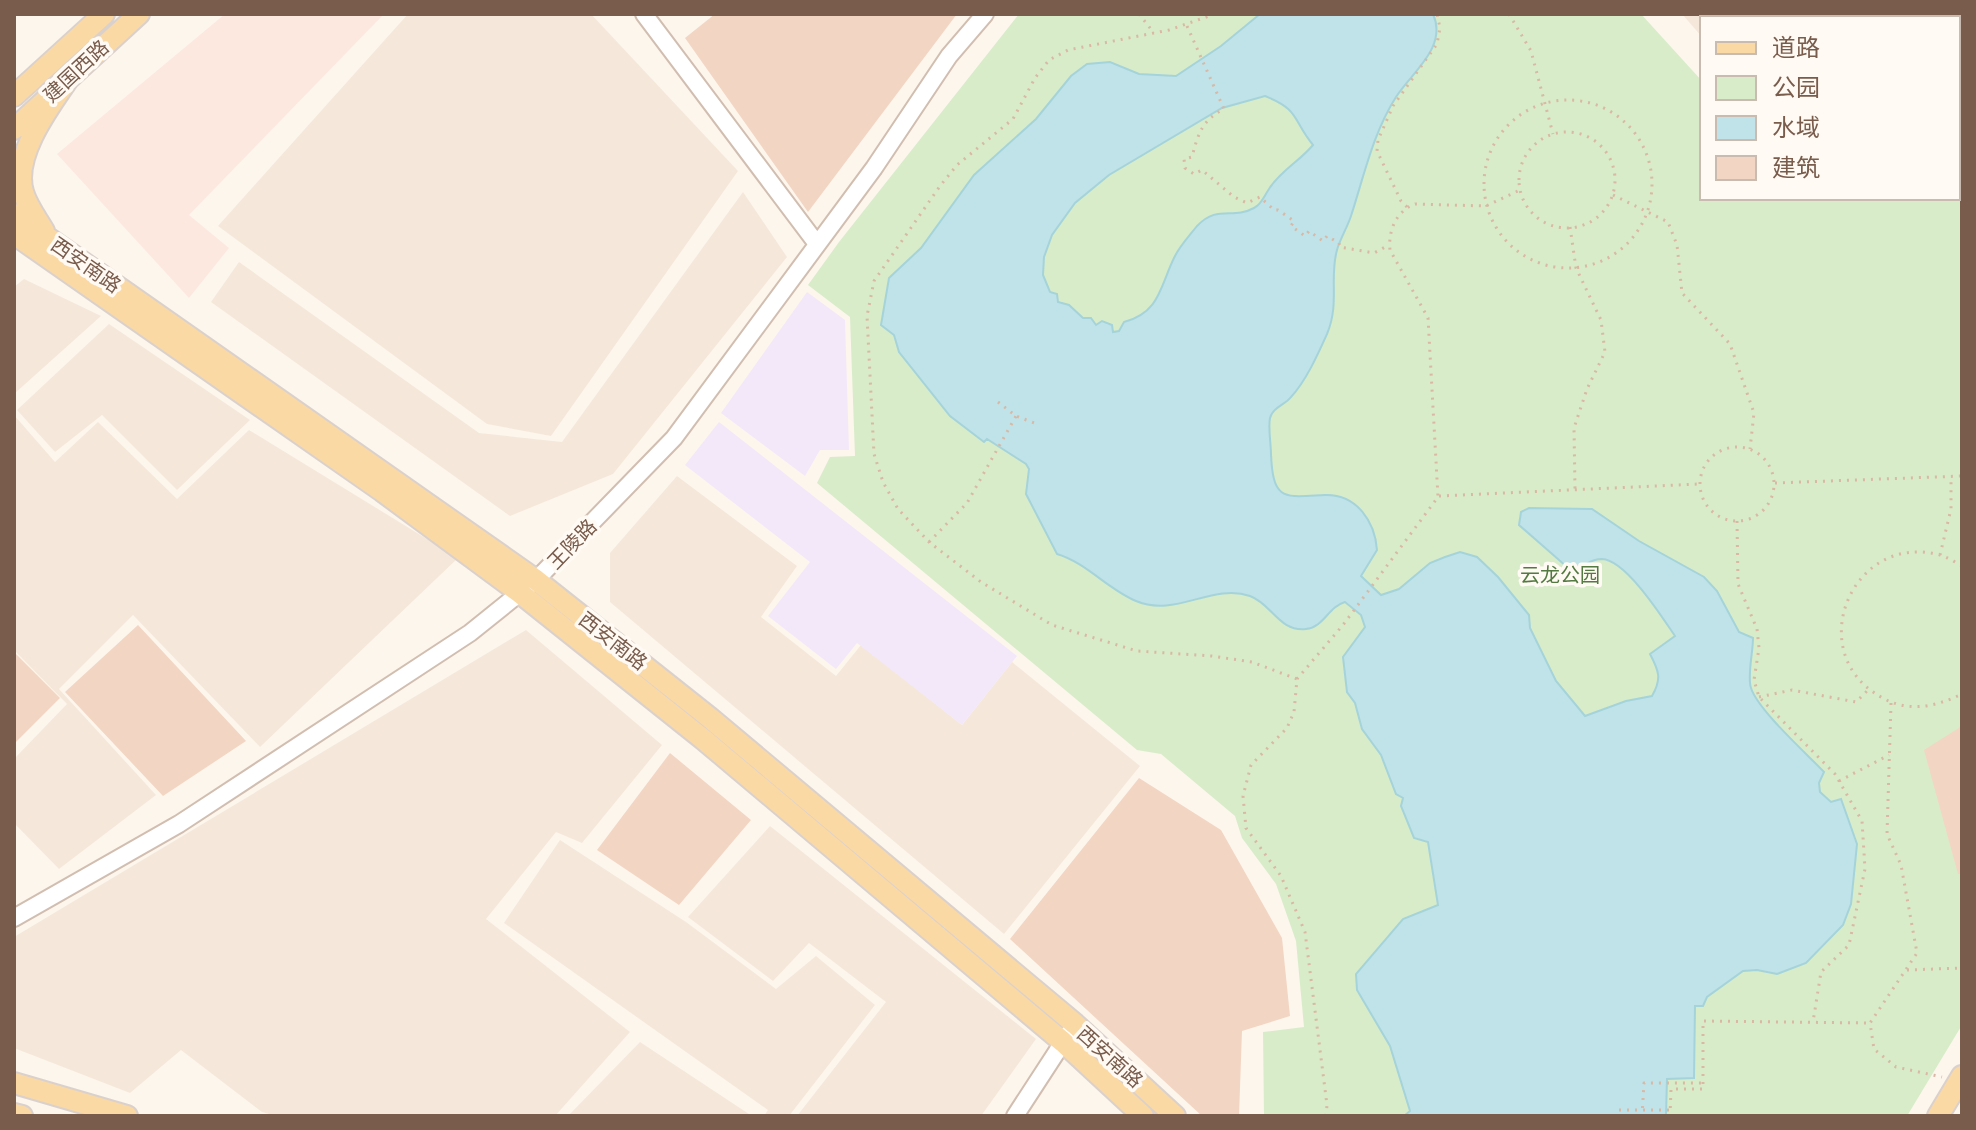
<svg xmlns="http://www.w3.org/2000/svg" width="1976" height="1130" viewBox="0 0 1976 1130" font-family="Arial,'Noto Sans SC',sans-serif">
<rect width="100%" height="100%" fill="#fdf6ec"/>
<path fill="#f5e8da" d="M408 14H591L738 171 551 436 487 424 218 226Z
M1682 14H1962V51L1958 46V18H1702V37Z
M743 192 787 257 613 474 510 516 211 302 239 262 479 433 562 442Z
M24 279 101 316 14 394V287Z
M109 324 250 420 177 490 102 415 55 452 17 410Z
M14 415 55 462 98 422 177 499 249 430 458 558 260 747 133 615 59 689 156 795 59 869 14 823V759L67 704 14 650Z
M677 476 797 566 761 617 836 676 861 645 962 725 1012 662 1140 766 1004 934 610 602V553Z
M526 630 662 745 582 843 556 832 486 919 630 1032 555 1116H276L262 1112 181 1050 130 1093 14 1048V937Z
M770 826 1036 1039 981 1116H797L886 1002 809 943 773 981 688 917Z
M560 840 686 922 776 989 816 956 875 1005 789 1116H764L768 1110 504 923Z
M640 1042 752 1116H568Z"/>
<path fill="#fde8e0" d="M225 14H384L189 215 229 248 189 298 57 154Z"/>
<path fill="#f3e8fa" d="M807 292 845 320 849 450H820L805 476 721 413Z
M719 422 1017 656 962 725 857 643 836 669 768 616 810 562 685 465Z"/>
<path fill="#d8ecc9" d="M1019 14H1641L1702 81V198H1958V77L1962 82V1025L1907 1116H1264L1263 1032 1304 1027 1296 941 1276 884 1242 838 1235 816 1161 754 1137 750 817 483 830 457 855 456 850 317 808 285 839 242Z"/>
<path fill="#bfe3e8" stroke="#a5d3da" stroke-width="2" fill-rule="evenodd" d="M1260 14H1433C1448 47 1412 72 1396 97 1373 133 1364 176 1351 216 1347 228 1340 239 1337 250 1329 278 1340 303 1327 334 1318 354 1306 381 1291 397 1285 405 1273 407 1270 418 1268 428 1271 444 1271 454 1273 502 1284 497 1325 495 1357 494 1375 522 1377 550L1361 576 1381 595 1399 589 1430 563 1445 557 1460 552 1477 557 1498 577 1529 615 1530 628 1556 681 1585 716 1626 701 1652 696C1662 679 1659 671 1650 654L1675 636C1662 617 1626 560 1602 559 1590 559 1582 567 1575 574L1519 525 1521 512 1529 508 1592 509 1639 541 1704 577 1717 591 1739 632 1753 638C1753 653 1747 676 1751 688 1758 710 1806 753 1824 772L1819 783 1820 792 1831 802 1841 799 1857 844 1851 904 1843 925 1806 963 1777 974 1757 970 1743 971 1707 997 1703 1006H1695L1694 1078 1667 1079 1666 1116H1404L1410 1111 1390 1046 1357 990 1356 974 1403 919 1438 905 1428 842 1414 838 1401 806 1403 798 1396 794 1381 755 1362 729 1355 703 1347 692 1343 657 1365 627 1361 615 1345 602C1328 607 1324 627 1306 629 1279 632 1272 604 1250 596 1212 583 1175 618 1136 601 1107 589 1087 563 1057 554L1026 494 1029 469 1026 464 987 439 984 442 950 416 899 352 894 335 881 325 889 278 921 248 974 175 1036 119 1071 76 1087 64 1110 62 1139 74 1176 76 1221 46ZM1265 96C1300 110 1292 119 1313 145 1300 161 1280 171 1269 189 1264 196 1262 204 1254 208 1232 220 1218 204 1197 226 1190 235 1180 246 1175 256 1160 285 1161 312 1124 322L1119 331 1113 332 1112 325 1102 321 1096 325 1091 318H1083L1069 305 1058 302 1057 294 1050 292 1043 275 1044 257 1052 235 1075 203 1109 175 1222 108Z"/>
<path fill="#f3d5c3" d="M715 14H957L808 212 685 38Z
M138 625 246 741 163 796 65 692Z
M14 652 60 698 14 744Z
M1962 726V874H1958L1924 750Z
M670 753 751 820 679 905 597 850Z
M1139 778 1221 830 1282 938 1290 1016 1242 1031 1239 1116H1202L1010 939Z"/>
<g fill="none" stroke-linecap="round" stroke-linejoin="round">
<g stroke="#d1beb0" stroke-width="20">
<path id="minor" d="M644 14 817 244
M14 918 179 824 470 633 536 580 674 438 874 168 949 56 985 14
M1015 1116 1069 1033"/>
</g>
<g stroke="#dad1cd" stroke-width="24">
<path id="major" d="M14 96 104 14
M14 129 139 14
M14 214 536 580 710 718 1075 1024 1175 1116
M44 231C37 219 27 206 23 192 12 156 49 107 69 78
M14 234 382 491 520 593 703 739 1063 1042 1143 1116
M14 1083 127 1116
M14 1114 22 1116
M1938 1116 1962 1076"/>
</g>
<path stroke="#d9b8a5" stroke-width="3" stroke-dasharray="2 6" stroke-linecap="butt" d="M1139 14 1154 33
M1215 14 1169 30 1068 50 1049 60 1035 78 1013 119 957 165 940 186 874 281 867 316 874 454 883 482 898 509 929 542 981 582 1052 625 1137 651 1212 656 1252 662 1297 679
M1509 14 1531 51 1553 134
M1187 26 1224 109C1202 120 1198 134 1192 157L1184 159 1185 168 1194 174 1202 170 1234 197 1247 203 1260 197 1274 210H1278L1294 221 1291 226 1305 236 1309 231 1323 241 1327 236 1339 243 1340 247 1374 253 1389 245
M1484 184a84 84 0 1 1 168 0a84 84 0 1 1-168 0Z
M1519 180a48 48 0 1 1 96 0a48 48 0 1 1-96 0Z
M1613 195 1668 222 1677 245 1682 293 1730 344 1754 413 1750 449
M1407 207 1401 201 1377 151 1378 140 1393 106 1437 44 1440 28 1437 14
M1570 227 1576 268 1601 320 1605 352 1587 389 1574 428 1575 490
M998 402 1016 416 1037 424
M1700 484a37 37 0 1 1 74 0a37 37 0 1 1-74 0Z
M1775 483 1962 476
M1439 496 1699 484
M1737 521 1738 584 1757 629 1759 648 1754 680 1759 697 1835 774 1862 821 1865 869 1849 945 1821 972 1813 1022
M929 542 967 503 1016 416
M1940 555 1951 509V477
M1962 566C1955 562 1947 557 1940 555 1853 531 1801 652 1881 697 1908 713 1935 707 1962 694
M1759 697 1792 690 1856 702 1868 690
M1891 703 1887 834 1901 865 1917 953 1870 1023 1874 1049 1896 1067 1942 1077
M1839 781 1889 755
M1907 970 1962 968
M1326 1116 1327 1105 1305 932 1281 876 1246 828 1243 796 1251 765 1287 728 1294 712 1297 679 1343 625 1438 497 1428 318 1390 250C1388 231 1396 211 1415 204L1486 206 1520 190
M1617 1116V1110H1671
M1642 1116 1644 1083H1703
M1670 1116 1671 1089H1703V1021L1869 1023"/>
<use href="#minor" stroke="#fff" stroke-width="16"/>
<use href="#major" stroke="#fbd9a5" stroke-width="20"/>
</g>
<g text-anchor="middle" stroke-width="7" stroke-linejoin="round" paint-order="stroke">
<g font-size="20" fill="#7a5c4d" stroke="#fffaf3">
<text transform="translate(76 71) rotate(-43)" y="7">建国西路</text>
<text transform="translate(86 265) rotate(35)" y="7">西安南路</text>
<text transform="translate(572 544) rotate(-46)" y="7">王陵路</text>
<text transform="translate(613 641) rotate(38)" y="7">西安南路</text>
<text transform="translate(1110 1057) rotate(42)" y="7">西安南路</text>
</g>
<g font-size="20" fill="#537a41" stroke="#fffaf3">
<text x="1560" y="582">云龙公园</text>
</g>
</g>
<rect width="1976" height="1130" fill="none" stroke="#7a5c4d" stroke-width="32"/>
<rect x="1700" y="16" width="260" height="184" fill="#fffaf3" stroke="#cabbb1" stroke-width="2"/>
<rect x="1716" y="42" width="40" height="12" fill="#fbd9a5" stroke="#cabbb1" stroke-width="2"/>
<text x="1772" y="56" font-size="24" fill="#7a5c4d">道路</text>
<rect x="1716" y="76" width="40" height="24" fill="#d8ecc9" stroke="#cabbb1" stroke-width="2"/>
<text x="1772" y="96" font-size="24" fill="#7a5c4d">公园</text>
<rect x="1716" y="116" width="40" height="24" fill="#bfe3e8" stroke="#cabbb1" stroke-width="2"/>
<text x="1772" y="136" font-size="24" fill="#7a5c4d">水域</text>
<rect x="1716" y="156" width="40" height="24" fill="#f3d5c3" stroke="#cabbb1" stroke-width="2"/>
<text x="1772" y="176" font-size="24" fill="#7a5c4d">建筑</text>
</svg>
